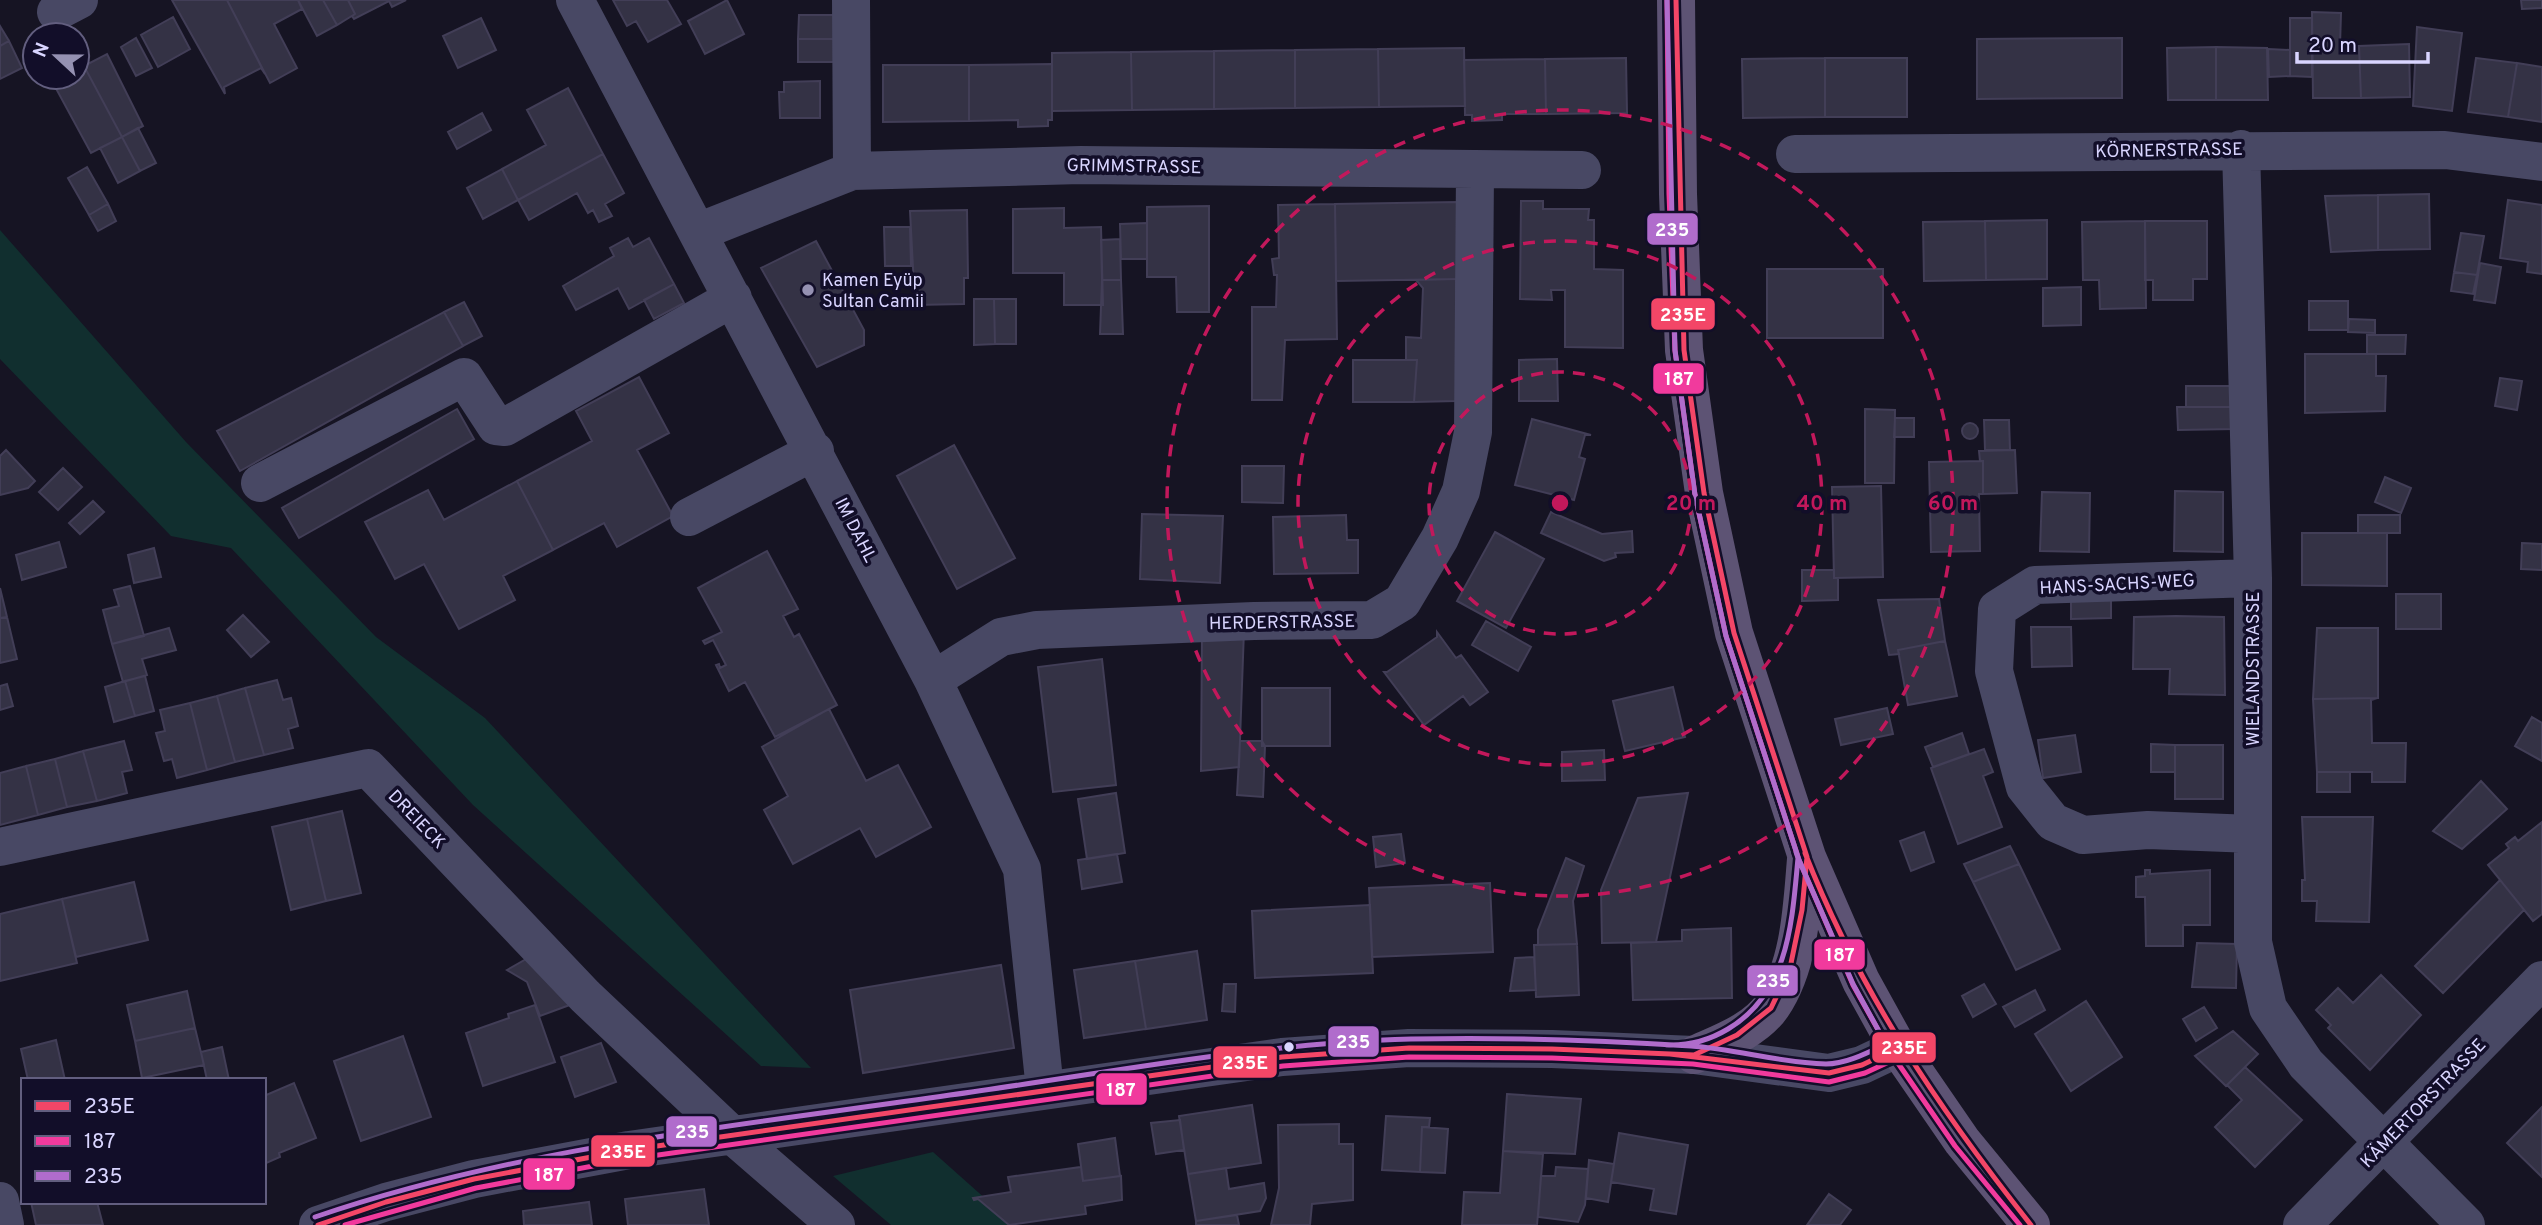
<svg xmlns="http://www.w3.org/2000/svg" width="2542" height="1225" viewBox="0 0 2542 1225" font-family="Overpass,sans-serif">
<rect width="100%" height="100%" fill="#161423"/>
<path fill="#112f2f" d="M0 230 186 442 376 637 485 718 811 1068 761 1066 473 805 231 548 171 536 0 359Z
M933 1152 1015 1225H891L833 1176Z"/>
<path fill="#343245" stroke="#423e57" stroke-width="2" d="M172 0H227L265 74 261 68 224 87 225 94Z
M227 0H298L302 9 274 24 297 68 270 83Z
M298 0H323L337 25 317 36Z
M323 0H348L355 14 337 25Z
M348 0H406L392 7 389 1 354 19 352 16 355 14Z
M613 0H667L681 24 648 42 636 21 627 26Z
M727 0 744 34 705 54 688 21Z
M2521 0H2542V8L2522 9Z
M2312 12 2341 13 2340 46H2359L2361 98H2313Z
M799 15H835V39H798Z
M173 17 190 49 158 67 141 35Z
M481 18 496 50 458 68 443 36Z
M2290 18H2312V77L2290 76Z
M0 26 9 41 0 46Z
M2417 27 2462 33 2452 111 2413 106Z
M136 38 152 68 136 76 121 47Z
M2122 38V98L1977 99V39Z
M798 39H835V62H798Z
M9 41 22 68 0 79V46Z
M2409 44 2410 97 2361 98 2359 46Z
M2216 47V100H2168L2167 48Z
M2216 47 2267 48 2268 100H2216Z
M1464 48 1465 106 1379 107 1378 49Z
M1378 49 1379 107 1295 108V50Z
M2268 49 2290 50V76L2269 77Z
M1295 50V108L1214 109V51Z
M1214 51V109L1132 110 1131 52Z
M1131 52 1132 110 1052 111V53Z
M107 54 143 126 122 137 84 66Z
M1626 58 1627 113 1546 114 1545 59Z
M1825 58V117L1743 118 1742 59Z
M1825 58H1907V117H1825Z
M2476 58 2517 63 2508 117 2468 112Z
M1545 59 1546 114H1502V120L1472 121V115H1465L1464 60Z
M2517 63 2542 67V122L2508 117Z
M1052 64V120H1048V126L1018 127V120L969 121V65Z
M883 65H969V121L883 122Z
M84 66 122 137 91 153 53 83 64 77H77V70Z
M820 81V118H780L779 92H784V82Z
M568 88 603 154 518 200 502 169 546 145 527 110Z
M482 113 491 130 457 149 448 132Z
M138 128 156 163 140 171 122 137Z
M122 137 140 171 118 183 100 148Z
M603 154 624 193 605 204 612 216 599 222 593 210 588 213 577 193 529 220 518 200Z
M87 167 108 204 89 215 68 178Z
M502 169 518 200 483 219 467 188Z
M2429 194 2430 249 2378 250V195Z
M2378 195V250L2331 252 2325 196Z
M2508 200 2542 205V274L2527 272 2528 262 2500 258Z
M1521 201H1543V209H1589L1588 220H1594V269L1623 270V348L1565 347V290H1551L1552 300 1520 299Z
M1457 202 1459 279 1336 281 1335 204Z
M108 204 116 221 98 231 89 215Z
M1335 204 1337 339 1285 340 1282 400H1252V307H1276L1277 275H1274L1272 259 1279 258 1278 205Z
M1209 206V312H1177L1176 277H1147V207Z
M1064 208V228L1101 227 1103 305H1064V273H1013V209Z
M967 210 968 278H964V304L915 305 910 211Z
M2047 220V279L1986 280 1985 221Z
M1985 221 1986 280 1924 281 1923 222Z
M2145 221H2207V279H2193V300H2153V280H2145Z
M2145 221 2146 308 2100 309 2099 280H2083L2082 222Z
M1147 223V259H1121L1120 224Z
M884 227H910L911 266H885Z
M2461 233 2484 236 2477 275 2454 272Z
M628 238 633 247 649 238 674 284 629 309 618 288 576 310 563 286 614 256 610 248Z
M1120 239 1121 280H1102L1101 240Z
M816 241 864 330V345L817 367 761 268Z
M2480 263 2501 267 2495 303 2474 300Z
M1767 269H1883V338H1767Z
M2454 272 2477 275 2473 294 2451 291Z
M1456 279V401L1414 402 1417 360H1406V337L1421 338 1423 288 1416 280Z
M1102 280H1121L1123 334H1100Z
M674 284 684 303 654 319 644 300Z
M2081 287V325L2043 326V288Z
M974 299H994L995 344 974 345Z
M994 299H1016V344H995Z
M2309 301H2348V330H2309Z
M464 302 482 336 463 346 444 312Z
M444 312 463 346 240 471 217 431Z
M2349 319 2375 320V333L2348 332Z
M2367 335H2406L2405 354H2367Z
M2305 354H2376V376H2386L2385 411 2305 413Z
M1557 359 1558 401H1519V360Z
M1353 360H1417L1414 402H1353Z
M639 377 669 433 637 450 673 516 617 547 604 523 553 550 517 481 592 441 576 411Z
M2500 378 2522 381 2517 410 2495 406Z
M2186 386H2235V407H2186Z
M2177 407H2235V429L2178 430Z
M457 409 474 439 299 538 282 508Z
M1865 409 1895 410 1894 483H1865Z
M1895 418H1914V437H1894Z
M1532 419 1591 435H1585L1579 457 1585 459 1574 500 1515 485Z
M1984 420H2009L2010 450H1985Z
M1962 431a8 8 0 1 1 16 0a8 8 0 1 1-16 0Z
M954 445 1015 558 957 589 897 476Z
M6 450 35 481 28 488 0 495V456Z
M2015 450 2017 493 1983 494V461H1980L1979 451Z
M1983 461V494H1979L1980 551 1931 552 1929 462Z
M1242 466H1284L1283 503 1242 502Z
M63 468 82 487 58 510 39 492Z
M2385 477 2411 488 2401 513 2375 502Z
M517 481 553 550 503 576 515 600 459 629 424 564 395 579 365 522 428 490 444 520Z
M1881 486 1883 577 1834 578 1832 487Z
M2175 491 2223 492V552L2174 551Z
M2042 492 2090 493 2089 552 2040 551Z
M93 501 104 512 80 534 69 523Z
M1551 512 1602 534 1632 531 1633 552 1615 553 1616 557 1604 561 1541 533Z
M1142 514 1223 516 1220 583 1140 579Z
M1346 515 1347 540H1358V573L1274 574 1273 517Z
M2358 515H2400V533H2358Z
M1495 532 1544 559 1506 628 1457 601Z
M2302 533H2387V586L2302 585Z
M59 542 66 567 22 580 16 555Z
M2522 543 2542 544V570L2521 569Z
M154 548 161 577 134 583 128 555Z
M767 551 798 609 783 616 794 637 799 634 837 705 775 737 745 682 729 691 716 665 719 664 720 668 726 665 713 640 705 644 703 641 722 632 698 588Z
M1802 570H1834V578H1838V600L1802 601Z
M130 586 144 636 112 644 103 610 119 606 114 590Z
M0 588 7 617 0 618Z
M2396 594H2441V629H2396Z
M2111 598V618L2071 619V599Z
M1939 599 1945 641 1898 650 1899 654 1889 655 1878 600Z
M243 615 269 642 251 657 227 630Z
M2176 616 2224 617 2225 695 2169 694 2170 669H2133L2134 617Z
M7 617 17 659 0 663V618Z
M1486 621 1531 647 1518 671 1472 645Z
M2031 627H2071L2072 666 2032 667Z
M169 628 176 650 142 659 147 675 123 682 112 644Z
M2317 628H2378V698L2313 699Z
M1244 630 1239 767 1201 771 1202 631Z
M1437 632 1456 658 1461 655 1488 692 1470 705 1463 696 1424 725 1384 672H1387L1437 637Z
M1945 641 1957 696 1908 705 1898 650Z
M1102 659 1116 785 1053 792 1038 667Z
M145 676 154 711 135 716 125 681Z
M277 680 283 700 291 698 298 726 288 729 293 748 264 755 245 688Z
M125 681 135 716 114 722 105 687Z
M7 684 13 706 0 710V686Z
M1673 687 1685 737 1625 751 1613 701Z
M245 688 264 755 235 762 217 696Z
M1262 688H1330V746H1262Z
M217 696 235 762 207 770 190 703Z
M2378 698 2371 700 2372 743H2406L2405 782H2372V772H2317L2313 699Z
M190 703 207 770 177 778 172 759 164 761 156 733 165 731 160 710Z
M1887 708 1893 734 1841 745 1835 719Z
M829 709 866 781 898 765 931 827 876 857 860 828 793 864 764 810 788 796 762 747Z
M2532 717 2542 723V761L2515 746Z
M1962 733 1969 754 1933 767 1925 747Z
M2075 735 2081 772 2043 778 2038 740Z
M124 741 132 770 122 772 127 793 97 801 83 751Z
M1240 741H1262L1265 746 1263 797 1237 795Z
M2151 744 2175 745V772H2151Z
M2175 745H2223V799H2175Z
M1984 749 1993 772 1983 776 2002 827 1958 844 1931 768Z
M1604 750 1605 780 1562 781V752Z
M83 751 97 801 67 807 55 759Z
M55 759 67 807 38 815 26 766Z
M26 766 38 815 0 825V773Z
M2317 772H2350V792H2317Z
M2481 781 2507 809 2462 849 2433 831Z
M1116 793 1125 853 1087 859 1078 799Z
M1688 793 1656 942 1602 943 1601 890 1638 798Z
M342 811 361 893 326 901 307 819Z
M2302 817H2373L2369 922 2316 921 2317 901H2302V880H2305Z
M307 819 326 901 291 910 272 827Z
M2542 822V914L2533 921 2488 865 2509 848 2506 844 2515 837 2518 841Z
M1924 832 1934 862 1911 871 1900 841Z
M1401 834 1405 863 1376 867 1373 837Z
M2010 846 2019 864 1973 882 1964 864Z
M1117 854 1122 882 1082 889 1078 860Z
M1566 858 1584 866 1573 901 1577 944 1538 945V930Z
M2019 864 2060 949 2016 970 1973 882Z
M2145 870H2150V874L2210 870V925H2183V946H2146L2145 897H2136V877L2145 876Z
M2500 880 2524 910 2443 993 2415 966Z
M134 882 148 940 76 957 62 899Z
M1490 883 1493 952 1372 957 1369 888Z
M62 899 77 963 0 981V914Z
M1370 905 1373 973 1255 978 1252 911Z
M1731 928 1732 998 1633 1000 1631 943 1682 941V930Z
M2197 943 2237 944 2236 988 2192 987Z
M1577 944 1579 995 1536 997 1534 945Z
M1197 951 1207 1020 1146 1029 1135 961Z
M1534 957 1536 990 1510 991 1515 958Z
M528 958 575 1003 540 1016 527 982 507 970Z
M1135 961 1146 1029 1084 1038 1074 970Z
M1001 965 1014 1048 863 1073 850 990Z
M2381 975 2421 1015 2370 1070 2328 1028 2331 1025 2316 1010 2338 988 2353 1003Z
M1224 984H1236L1235 1012 1222 1011Z
M1984 984 1996 1004 1973 1017 1962 996Z
M2035 990 2045 1010 2015 1027 2003 1007Z
M187 991 195 1028 135 1041 127 1005Z
M2086 1001 2122 1057 2071 1091 2035 1034Z
M535 1005 555 1062 483 1086 466 1033 509 1018 508 1014Z
M2204 1007 2217 1028 2196 1041 2183 1019Z
M195 1028 204 1065 142 1078 135 1041Z
M2233 1031 2258 1054 2226 1086 2195 1056Z
M403 1036 431 1117 361 1141 334 1061Z
M56 1040 65 1080H28L21 1049Z
M601 1043 616 1082 575 1097 561 1057Z
M222 1047 229 1080H207L201 1052Z
M2245 1067 2302 1120 2255 1167 2215 1127 2242 1100 2227 1085Z
M294 1083 316 1138 279 1153 280 1157 264 1164V1096Z
M1507 1094 1581 1099 1575 1154 1503 1151Z
M1252 1105 1261 1163 1188 1174 1179 1116Z
M2542 1107V1177L2507 1143Z
M1386 1116 1430 1118 1429 1127H1422L1420 1172 1382 1170Z
M1180 1120 1184 1150 1156 1154 1151 1123Z
M1339 1124V1144H1353V1200L1312 1204 1310 1225H1271L1279 1188 1278 1125Z
M1422 1127 1448 1129 1445 1173 1420 1172Z
M1619 1133 1688 1145 1676 1214 1650 1210 1654 1189 1611 1182Z
M1115 1138 1120 1176 1083 1181 1078 1144Z
M1503 1151 1543 1154 1537 1225H1462L1464 1192 1500 1193Z
M1589 1160 1614 1164 1608 1202 1586 1198Z
M1081 1167 1083 1181 1121 1176 1122 1200 1085 1206 1086 1214 1009 1225 978 1199 974 1200 973 1198 1011 1192 1008 1177Z
M1556 1167 1588 1169 1585 1205 1578 1222 1538 1217 1541 1176H1555Z
M1226 1168 1229 1189 1264 1183 1266 1198 1260 1211 1196 1221 1188 1174Z
M704 1189 709 1225H628L625 1199Z
M1829 1194 1851 1210 1840 1225H1807Z
M31 1202H97L103 1225H36Z
M589 1202 592 1225H524L523 1211Z
M1237 1215 1239 1225H1196V1221Z"/>
<g fill="none" stroke-linecap="round" stroke-linejoin="round">
<path stroke="#484864" stroke-width="38" d="M575 0 933 680 1022 869 1045 1090
M851 0 852 171
M56 12 79 0
M2241 149 2253 578V942L2268 1008 2306 1064 2466 1225
M1795 154 2445 150 2542 162
M698 232 852 171 1081 165 1582 170
M260 483 464 377 496 426 505 427 733 298
M689 517 815 451
M933 680 1001 637 1037 630 1254 621 1372 620 1402 602 1440 538 1461 491 1473 432 1475 171
M2253 834 2148 830 2083 835 2053 822 2025 787 1994 671 1997 609 2035 585 2253 578
M0 847 368 768 585 996 732 1135 836 1225
M0 1201 5 1225
M318 1225 386 1202 474 1179 629 1150 1282 1057 1409 1048 1552 1049 1694 1055 1829 1073 1862 1065 1898 1048
M2302 1225 2542 980"/>
<path stroke="#5d5374" stroke-width="38" d="M1676 0 1678 194 1684 350 1704 493 1734 633 1807 857 1861 981 1898 1048 1962 1141 2031 1225
M1694 1055C1720 1043 1755 1031 1772 1006 1800 965 1802 907 1806 859"/>
<g stroke="#120e29" stroke-width="10">
<path id="bus-1" d="M1805 853C1859 991 1939 1109 2031 1225
M1670 1054 1829 1073 1862 1065 1898 1048
M318 1225 386 1202 474 1179 629 1150 1282 1057 1409 1048 1552 1049 1694 1055 1737 1035 1771 1008 1790 968 1802 910 1807 857 1734 633 1704 493 1684 350 1676 0"/>
</g>
<g stroke="#120e29" stroke-width="10">
<path id="bus-2" d="M1667 0 1669 194 1675 351 1695 495 1726 636 1799 860 1853 985 1891 1053 1955 1146 2020 1225
M345 1225 476 1188 630 1159 1283 1066 1409 1057 1552 1058 1693 1064 1829 1082 1865 1073 1902 1056"/>
</g>
<g stroke="#120e29" stroke-width="10">
<path id="bus-3" d="M1666 1045C1689 1046 1708 1041 1728 1029 1789 993 1792 922 1798 858L1796 852
M315 1217C520 1147 737 1126 950 1095 1103 1074 1257 1043 1411 1039 1504 1037 1598 1040 1691 1046 1736 1049 1781 1063 1826 1064 1846 1064 1867 1053 1886 1044L1853 984 1799 860 1726 636 1695 495 1675 350 1667 0"/>
</g>
<use href="#bus-1" stroke="#f34667" stroke-width="5"/>
<use href="#bus-2" stroke="#f13a9d" stroke-width="5"/>
<use href="#bus-3" stroke="#b06ccc" stroke-width="5"/>
</g>
<g fill="none" stroke="#c2185b" stroke-width="3.5" stroke-dasharray="12 9">
<circle cx="1560" cy="503" r="131"/>
<circle cx="1560" cy="503" r="262"/>
<circle cx="1560" cy="503" r="393"/>
</g>
<circle fill="#9591b2" stroke="#120e29" stroke-width="2.5" cx="808" cy="290" r="7"/>
<circle fill="#d9d5ff" stroke="#120e29" stroke-width="2.5" cx="1289" cy="1047" r="6"/>
<g text-anchor="middle" stroke-width="7" stroke-linejoin="round" paint-order="stroke">
<g font-size="18" fill="#d9d5ff" stroke="#120e29">
<text transform="translate(2169 150) rotate(-1)" y="6">KÖRNERSTRASSE</text>
<text transform="translate(1134 166) rotate(1)" y="6">GRIMMSTRASSE</text>
<text transform="translate(856 530) rotate(63)" y="6">IM DAHL</text>
<text transform="translate(2117 584) rotate(-3)" y="6">HANS-SACHS-WEG</text>
<text transform="translate(1282 622) rotate(-1)" y="6">HERDERSTRASSE</text>
<text transform="translate(2253 669) rotate(-90)" y="6">WIELANDSTRASSE</text>
<text transform="translate(417 819) rotate(46)" y="6">DREIECK</text>
<text transform="translate(2423 1103) rotate(-46)" y="6">KÄMERTORSTRASSE</text>
</g>
<g font-size="18" fill="#d9d5ff" stroke="#120e29" text-anchor="start">
<text x="822" y="286">Kamen Eyüp<tspan x="822" dy="21">Sultan Camii</tspan></text>
</g>
</g>
<circle cx="1560" cy="503" r="10" fill="#c2185b" stroke="#120e29" stroke-width="3.5"/>
<g font-size="21" text-anchor="middle" font-weight="bold" fill="#c2185b" stroke="#120e29" stroke-width="7" stroke-linejoin="round" paint-order="stroke">
<text x="1691" y="510">20 m</text>
<text x="1822" y="510">40 m</text>
<text x="1953" y="510">60 m</text>
</g>
<g stroke="#120e29" stroke-width="2.5">
<rect x="1646" y="212" width="53" height="34" rx="7" fill="#b06ccc"/>
<rect x="1650" y="297" width="66" height="34" rx="7" fill="#f34667"/>
<rect x="1652" y="362" width="53" height="33" rx="7" fill="#f13a9d"/>
<rect x="1813" y="938" width="53" height="33" rx="7" fill="#f13a9d"/>
<rect x="1746" y="964" width="53" height="33" rx="7" fill="#b06ccc"/>
<rect x="1327" y="1025" width="53" height="33" rx="7" fill="#b06ccc"/>
<rect x="1871" y="1031" width="66" height="33" rx="7" fill="#f34667"/>
<rect x="1212" y="1045" width="66" height="34" rx="7" fill="#f34667"/>
<rect x="1095" y="1072" width="53" height="34" rx="7" fill="#f13a9d"/>
<rect x="665" y="1115" width="53" height="33" rx="7" fill="#b06ccc"/>
<rect x="590" y="1134" width="66" height="34" rx="7" fill="#f34667"/>
<rect x="522" y="1157" width="54" height="34" rx="7" fill="#f13a9d"/>
</g>
<g font-size="19" text-anchor="middle" font-weight="bold" fill="#fff">
<text x="1672" y="236">235</text>
<text x="1683" y="321">235E</text>
<text x="1679" y="385">187</text>
<text x="1840" y="961">187</text>
<text x="1773" y="987">235</text>
<text x="1353" y="1048">235</text>
<text x="1904" y="1054">235E</text>
<text x="1245" y="1069">235E</text>
<text x="1121" y="1096">187</text>
<text x="692" y="1138">235</text>
<text x="623" y="1158">235E</text>
<text x="549" y="1181">187</text>
</g>
<rect x="21" y="1078" width="245" height="126" fill="#120e29" stroke="#625e7f" stroke-width="2"/>
<rect x="35" y="1101" width="35" height="10" fill="#f34667" stroke="#625e7f" stroke-width="2"/>
<text x="84" y="1113" font-size="21" fill="#d9d5ff">235E</text>
<rect x="35" y="1136" width="35" height="10" fill="#f13a9d" stroke="#625e7f" stroke-width="2"/>
<text x="84" y="1148" font-size="21" fill="#d9d5ff">187</text>
<rect x="35" y="1171" width="35" height="10" fill="#b06ccc" stroke="#625e7f" stroke-width="2"/>
<text x="84" y="1183" font-size="21" fill="#d9d5ff">235</text>
<g transform="translate(56 56) rotate(292)"><circle r="33" fill="#120e29" stroke="#625e7f" stroke-width="2"/>
<path d="M0-5L12 26L0 18L-12 26Z" fill="#9591b2"/>
<text y="-10" font-size="19" font-weight="bold" text-anchor="middle" fill="#d9d5ff">N</text>
</g>
<path d="M2297 52v10h131v-10" fill="none" stroke="#d9d5ff" stroke-width="3.5"/>
<text x="2308" y="52" font-size="21" fill="#d9d5ff" stroke="#120e29" stroke-width="5" paint-order="stroke">20 m</text>
</svg>
